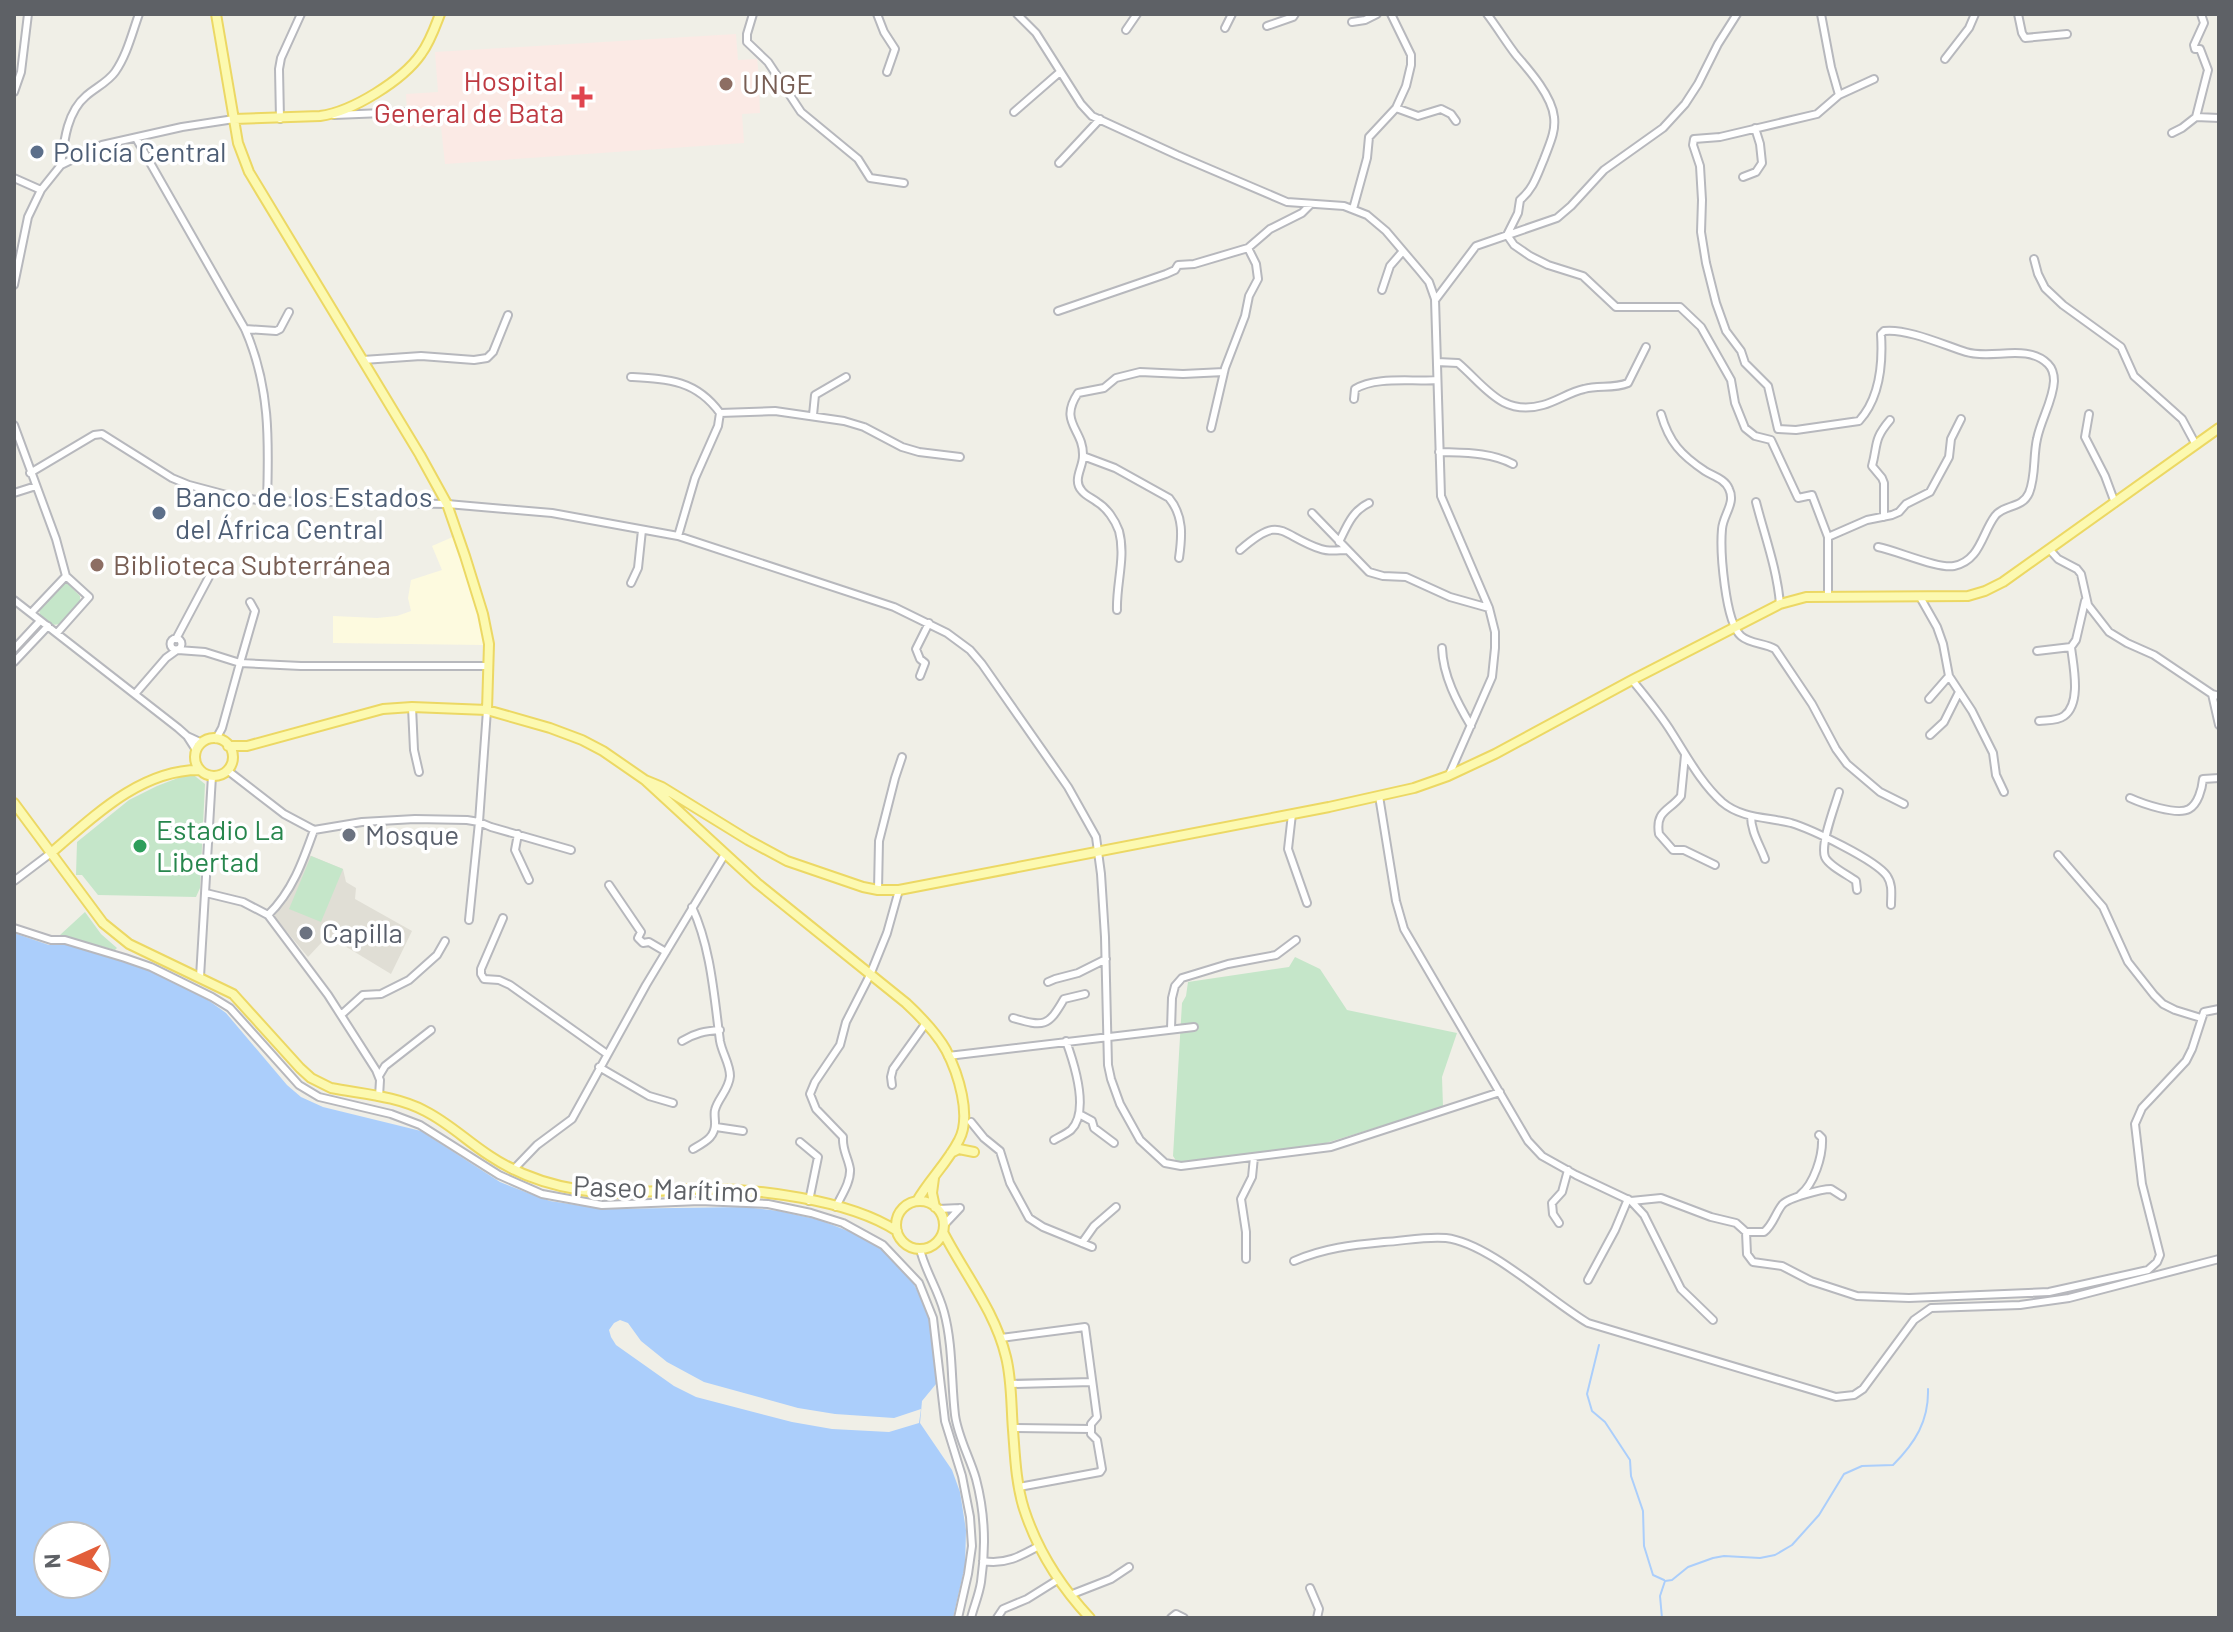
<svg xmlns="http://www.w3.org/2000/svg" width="2233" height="1632" viewBox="0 0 2233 1632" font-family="Barlow,sans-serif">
<rect width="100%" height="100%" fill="#f0efe7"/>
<path fill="#fdfadf" d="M455 536 481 623 484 645 333 643V616L377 618 397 616 411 611 408 598 411 580 442 570 432 546Z"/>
<path fill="#e0ded5" d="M309 855 343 869 346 882 356 888 355 899 412 931 391 974 335 940 323 941 308 957 273 915 286 900Z"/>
<path fill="#fbeae5" d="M736 34 738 60 757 59 758 67 760 113 742 114 744 143 445 164 441 127 408 128 406 94 438 92 435 52Z"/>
<path fill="#c5e6c9" d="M61 584H68L80 596V603L61 624 52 625 40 615 39 608Z
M191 773 205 784 200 888 196 897 98 895 82 875H76L77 842 129 800 157 786Z
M311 856 343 869 321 922 289 909Z
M85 912 101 934 117 948 115 950 60 935Z
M1295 957 1320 969 1347 1010 1457 1033 1442 1077 1443 1107 1326 1143 1196 1161 1177 1162 1173 1156 1182 1003 1186 996 1188 982 1289 967Z"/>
<path fill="#abcefb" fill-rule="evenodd" d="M14 933 49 945 62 943 144 968 208 1000 226 1013 287 1085 301 1097 323 1107 421 1131 500 1182 528 1193 550 1201 603 1209 745 1207 779 1211 820 1220 853 1233 881 1249 911 1279 926 1307 934 1338 936 1384 922 1401 920 1423 952 1470 960 1492 966 1530 965 1566 953 1618H14ZM48 1536H96V1584H48Z"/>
<path fill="#f0efe7" d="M620 1320 628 1323 641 1341 667 1362 704 1382 798 1408 835 1414 894 1418 921 1409 919 1423 889 1432 832 1429 792 1422 696 1397 674 1386 616 1345 611 1337 609 1330 614 1323Z"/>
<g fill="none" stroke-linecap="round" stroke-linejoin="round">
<path stroke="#abcefb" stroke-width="2" d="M1599 1345 1587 1394 1592 1411 1605 1422 1630 1460 1631 1476 1643 1511 1644 1546 1653 1575 1664 1580
M1662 1618 1660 1596 1665 1581 1672 1580 1688 1567 1713 1558 1724 1556 1760 1558 1775 1555 1792 1545 1819 1515 1844 1474 1862 1466 1893 1465C1915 1443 1929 1421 1928 1389"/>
<g stroke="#b7b8bd" stroke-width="10">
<path id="minor" d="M753 14 747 34V42L768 62 801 112 858 159 870 178 904 183
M877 14 884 32 895 49 887 72
M1017 14 1036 33 1081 104 1092 116 1177 155 1287 202 1344 206 1367 215 1386 231 1420 271 1429 282 1435 299 1441 496 1489 608 1495 632V648L1492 677 1449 775
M1487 14C1497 27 1506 42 1516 55 1529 70 1552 96 1554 117 1556 132 1549 145 1544 159 1537 175 1534 188 1520 200L1518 213 1507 235 1514 245 1530 256 1548 265 1583 276 1616 307H1680L1701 327 1731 380 1735 403 1745 428 1755 436 1771 440 1798 498 1812 495 1828 537V596
M1821 14 1831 67 1839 95
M2018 14 2022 33 2025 38 2067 34
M1352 22 1365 20 1377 14
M1267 26 1293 17 1295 14
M1225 28 1232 14
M1126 30 1137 14
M1945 59 1969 28 1975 14
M14 92 21 72 28 14
M1396 108 1418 116 1441 109 1451 114 1456 121
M1014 112 1060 72
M334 115 408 112
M2196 117 2219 118
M280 119 279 69 281 58 301 14
M2172 133 2182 128 2196 117 2208 70 2200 49H2195L2194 45 2204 23 2201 14
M136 138 245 329C270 386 269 440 267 501
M1059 163 1100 119
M61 165C64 141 67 112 86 96 95 88 108 82 115 72 127 55 132 33 139 14
M1743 177 1756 172 1762 163 1760 144 1755 128
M14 178 41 190
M1702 200 1701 232 1706 263 1716 303 1726 331 1741 351 1745 363 1768 386 1778 429 1796 430 1859 421C1880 398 1883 365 1881 334L1884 331C1906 328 1944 345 1966 352 1992 360 2027 343 2048 364 2053 369 2054 374 2054 381 2053 401 2041 419 2037 439 2033 456 2036 476 2029 493 2022 509 2004 504 1995 516 1982 533 1980 561 1954 566 1938 569 1898 551 1878 547
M1702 200 1700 166 1693 145 1694 139 1720 137 1817 114 1839 95 1874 79
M1353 209 1367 158 1369 137 1396 108 1406 86 1411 65V55L1391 14
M2034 259 2038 274 2045 288 2063 305 2121 347 2134 376 2182 419 2196 445
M14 285 28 217 41 190 61 165 102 145 182 127 234 119
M1382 290 1390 266 1403 251
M1436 299 1476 246 1557 218 1571 206 1604 170 1663 128 1685 104 1698 84 1718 44 1737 14
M1058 311 1166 274 1175 270 1178 265 1194 264 1248 248 1270 229 1302 213 1310 205
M245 329 276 331 280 329 289 312
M363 360 421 356 474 360 487 358 493 352 508 315
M1437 362 1458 363C1485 386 1502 417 1543 405 1557 401 1570 392 1584 389 1599 385 1613 389 1628 383L1646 347
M631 377C668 379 696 380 720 413L718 426 695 478 678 536
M1354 399 1355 389C1376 376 1412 382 1437 380
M720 413 775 411 844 421 864 427 902 447 919 452 960 457
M1661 414C1669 442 1681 455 1705 471 1713 476 1725 479 1729 489 1736 503 1723 515 1722 529 1720 551 1725 622 1741 636 1750 644 1765 643 1775 649L1812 704 1836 749 1847 764 1880 792 1904 804
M2089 414 2085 437 2105 476 2115 503
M813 415 815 395 846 377
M14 425 56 539 66 576 89 597 57 633
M1211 428 1225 368 1245 316 1249 296 1258 279 1256 264 1248 248
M1439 452C1465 453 1490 452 1513 464
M1083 456 1115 468 1169 498C1184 516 1182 537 1179 558
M30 473 94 435 102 434 172 478 189 485 234 497 267 501 447 504 552 513 678 536 894 607 947 633 970 650 982 664 1068 787 1096 837 1101 874 1105 937 1108 1065 1111 1079 1120 1104 1140 1140 1165 1163 1181 1166 1331 1147 1500 1092
M14 493 36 486
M1756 502C1765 537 1777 569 1780 604
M1312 513 1369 572 1383 576 1406 577 1450 597 1489 608
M1884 517V483L1882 478 1872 466C1878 444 1873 440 1890 420
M1828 537 1867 520 1892 515 1899 512 1906 504 1930 492 1949 457 1951 439 1961 419
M1339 542C1347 526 1352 511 1369 503
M1240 550C1282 513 1279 535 1321 549 1329 552 1339 550 1347 550
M2050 550 2058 559 2077 569 2081 574 2088 605 2109 632 2127 643 2154 655 2212 694 2219 696
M631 583 638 568 642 530
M1920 597 1937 627 1943 644 1949 676 1972 711 1993 753 1996 775 2004 792
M14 600 178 728 187 736 196 750
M1117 610C1116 584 1126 557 1119 531 1115 520 1107 508 1097 502 1092 498 1086 496 1082 491 1072 480 1083 468 1083 456 1084 429 1058 423 1078 393L1104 388 1116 378 1140 372 1183 374 1224 372
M31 613 66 576
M170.5 644a5.5 5.5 0 1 1 11 0a5.5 5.5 0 1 1-11 0Z
M176 639 210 575
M1442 648C1443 676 1457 702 1471 726
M14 649 40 621
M178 650 205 652 240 663 255 611 250 602
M2037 651 2071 647 2076 640 2085 601
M14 662 48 626
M920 676 925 663 920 659 916 649 929 623
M1632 680C1646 697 1661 715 1672 733 1688 758 1701 783 1722 802 1742 819 1768 817 1791 823 1811 829 1876 860 1887 876 1893 885 1891 895 1891 905
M135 694 166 658 177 650
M2212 694 2219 725
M1929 699 1949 676
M412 707 414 750 419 772
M2039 721C2047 720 2057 721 2064 716 2082 703 2073 665 2071 647
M1930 735 1944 722 1959 692
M187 736 202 743
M216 739 222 728 240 663 301 666H489
M1685 755 1681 796C1670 811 1655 810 1659 834L1673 850H1684L1715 865
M227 770 284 814 314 830 362 822 415 819 467 820 479 822 491 827 571 850
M1839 792C1835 806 1820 844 1825 857 1829 866 1848 875 1856 881L1857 890
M1379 796 1396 901 1404 929 1528 1141 1542 1156 1576 1175 1631 1201 1644 1215 1681 1289 1713 1320
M2130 798C2141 803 2177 816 2189 809 2198 804 2202 789 2203 779L2219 778
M1292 814 1288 849 1307 903
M1751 816C1751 832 1760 845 1765 859
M518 834 515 850 529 880
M2058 855 2103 907 2128 962 2154 995 2163 1004 2175 1010 2201 1018
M14 881 51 853
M609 885 641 932 638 938 643 943 649 942 666 952
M878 890 879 841 895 778 902 757
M206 893 243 902 268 915 328 995 376 1070 380 1080 379 1097
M692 907C711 948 714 996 720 1041 722 1053 730 1064 730 1076 729 1090 718 1098 715 1110 714 1113 715 1119 715 1122 716 1137 705 1142 693 1149
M268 915C292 892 303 861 314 830
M503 918 481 969V974L484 979 499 980 510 985 607 1054
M469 920 479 822 487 710
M14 928 51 940H65L125 958 151 967 212 997 230 1008 299 1085 319 1097 391 1114 420 1125 499 1175 542 1194 602 1205 700 1201 768 1204 811 1213 843 1223 883 1245 919 1283 933 1318 945 1421 962 1476 970 1517 972 1546 968 1574 958 1618
M200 977 212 776
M1048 982 1055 979 1078 973 1106 959
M341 1015 363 995 381 994 409 980 437 955 445 941
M1013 1018C1044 1027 1048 1027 1064 999L1085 994
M1171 1029 1172 998 1175 986 1182 978 1228 964 1276 955 1296 940
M682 1041C695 1033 705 1031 720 1030
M948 1056 1194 1027
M599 1067 649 1096 673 1103
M379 1076 385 1066 431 1030
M892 1085 891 1077 893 1069 926 1023
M1079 1114 1092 1121 1094 1128 1114 1143
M971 1122 984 1138 1000 1151 1010 1183 1029 1218 1043 1227 1092 1247
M716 1127 743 1131
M1054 1140C1059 1137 1066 1134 1071 1130 1090 1111 1074 1063 1066 1041
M800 1142 818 1157 809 1201
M513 1170 537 1145 572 1119 646 985 725 854
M1800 1195C1814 1184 1823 1156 1822 1138L1819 1135
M1631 1201 1661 1198 1711 1217 1736 1223 1746 1232H1764C1773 1225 1775 1214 1782 1205 1787 1198 1822 1189 1831 1189L1842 1196
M836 1207C841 1196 851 1182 850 1169 848 1157 842 1150 843 1137L816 1109 810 1094 815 1082 840 1045 846 1022 870 975 887 933 899 890
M938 1209 960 1208
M1559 1223 1553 1214 1552 1203 1562 1192 1568 1170
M944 1225 960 1208
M1746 1232 1747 1254 1753 1262 1782 1266 1811 1281 1857 1296 1909 1298 2049 1292 2148 1270 2157 1262 2160 1255 2142 1184 2135 1124 2142 1108 2186 1061 2192 1049 2204 1012 2219 1009
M1082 1243 1094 1226 1116 1207
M920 1249C925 1271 938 1289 944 1312 953 1345 951 1381 955 1415 958 1437 970 1458 976 1479 985 1513 986 1548 981 1582 979 1595 974 1606 971 1618
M1246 1259V1232L1241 1199 1252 1177 1254 1157
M1294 1261C1324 1248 1352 1245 1384 1242 1404 1241 1426 1236 1446 1238 1489 1243 1549 1300 1588 1323L1836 1397 1854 1395 1863 1389 1914 1320 1931 1308 2020 1305 2069 1298 2219 1259
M1588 1280 1615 1230 1628 1199
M1001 1338 1085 1327 1097 1417 1091 1424V1429
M1011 1384 1092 1382
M1013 1428 1091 1429
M1019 1487 1100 1472 1102 1469 1097 1440 1091 1434V1429
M983 1561C1005 1565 1021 1556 1039 1546
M1310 1588 1319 1609 1317 1618
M1070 1595 1111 1579 1129 1567
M997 1618 1003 1609 1027 1599 1059 1579
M1171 1618 1176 1614 1184 1618"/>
</g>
<g stroke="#ecd864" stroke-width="12">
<path id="major" d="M216 14 238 143 249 172 420 455 447 504 465 556 483 614 489 644 487 710
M234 119 320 116C352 112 403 80 421 54 430 42 435 27 440 14
M195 757a19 19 0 1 1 38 0a19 19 0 1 1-38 0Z
M228 746H247L383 709 412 707 487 710 550 728 582 740 603 751 645 780 757 883 906 1003C921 1017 936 1032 946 1050 958 1073 972 1116 959 1140 948 1162 929 1180 917 1201
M645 780 662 787 748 840 787 861 863 887 878 890H899L1329 807 1414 788 1448 776 1495 754 1632 680 1780 604 1806 597 1968 596 1985 591 2003 582 2219 428
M14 803 103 923 129 944 233 994 300 1068 311 1078 331 1088C362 1094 397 1096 425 1111 449 1123 468 1142 490 1156 517 1174 549 1185 581 1190 619 1196 658 1190 696 1189 754 1188 848 1199 897 1231
M51 853C93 817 140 770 199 770
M951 1153 959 1149 974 1152
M934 1178 932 1193 935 1207
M896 1225a24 24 0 1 1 48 0a24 24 0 1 1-48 0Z
M943 1232C964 1273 995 1311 1006 1357 1012 1381 1011 1406 1013 1430 1015 1456 1016 1484 1024 1509 1037 1549 1061 1587 1090 1618"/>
</g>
<use href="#minor" stroke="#fff" stroke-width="6"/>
<use href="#major" stroke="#fcf9b0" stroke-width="8"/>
</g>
<g fill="#8d6e63" stroke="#fff" stroke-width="3">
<circle cx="726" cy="84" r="8"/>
<circle cx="97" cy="565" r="8"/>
</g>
<path fill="#e0444e" stroke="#fff" stroke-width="3" d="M578 85h8v8h8v8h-8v8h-8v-8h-8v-8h8z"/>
<g fill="#5c6f8a" stroke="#fff" stroke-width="3">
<circle cx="37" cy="152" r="8"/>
<circle cx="159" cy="513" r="8"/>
</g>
<g fill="#6b7280" stroke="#fff" stroke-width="3">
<circle cx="349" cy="835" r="8"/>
<circle cx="306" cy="933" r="8"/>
</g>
<circle fill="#2e9e5b" stroke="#fff" stroke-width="3" cx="140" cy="846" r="8"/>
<g text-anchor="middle" stroke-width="7" stroke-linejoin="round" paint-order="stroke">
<g font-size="28" fill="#be3a42" stroke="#fff" text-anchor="end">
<text x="564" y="91">Hospital<tspan x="564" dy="32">General de Bata</tspan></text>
</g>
<g font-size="28" fill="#785e54" stroke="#fff" text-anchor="start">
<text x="742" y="94">UNGE</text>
<text x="113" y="575">Biblioteca Subterránea</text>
</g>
<g font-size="28" fill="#4e5e75" stroke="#fff" text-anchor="start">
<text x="53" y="162">Policía Central</text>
<text x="175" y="507">Banco de los Estados<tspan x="175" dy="32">del África Central</tspan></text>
</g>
<g font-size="28" fill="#27864d" stroke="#fff" text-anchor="start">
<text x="156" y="840">Estadio La<tspan x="156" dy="32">Libertad</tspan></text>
</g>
<g font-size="28" fill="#5b616d" stroke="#fff" text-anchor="start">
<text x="365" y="845">Mosque</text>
<text x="322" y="943">Capilla</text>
</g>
<g font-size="28" fill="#5e6166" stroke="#fff">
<text transform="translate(666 1189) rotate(2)" y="10">Paseo Marítimo</text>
</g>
</g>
<rect width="2233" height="1632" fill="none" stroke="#5e6166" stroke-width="32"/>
<g transform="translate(72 1560) rotate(267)"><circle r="38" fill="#ffffff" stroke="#bfc0c2" stroke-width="2"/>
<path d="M0-6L14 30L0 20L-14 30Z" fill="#e25e3a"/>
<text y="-12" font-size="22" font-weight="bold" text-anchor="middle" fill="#5e6166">N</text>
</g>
</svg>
